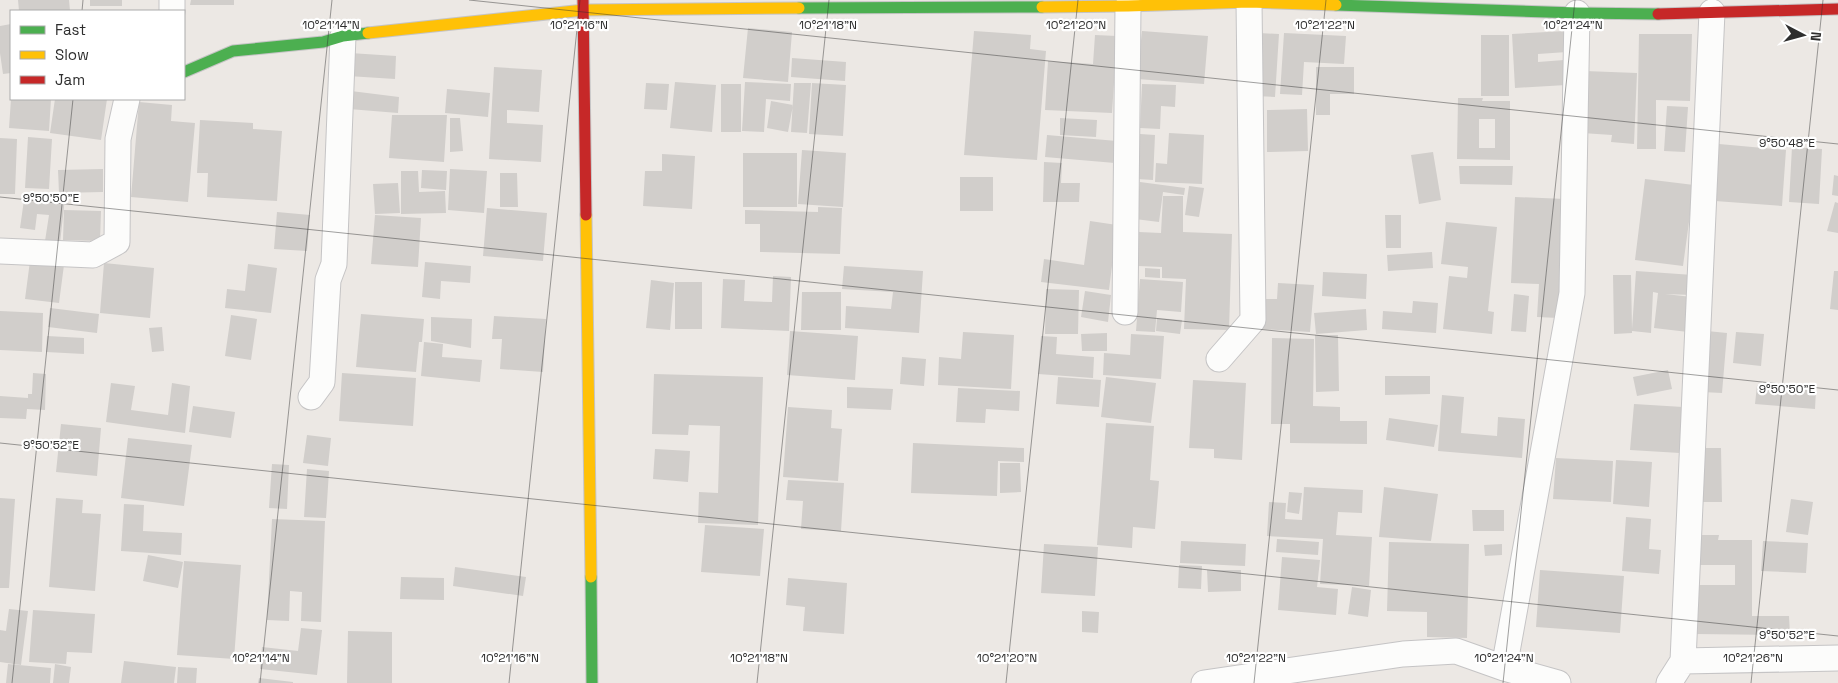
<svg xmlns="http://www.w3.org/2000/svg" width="1838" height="683" viewBox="0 0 1838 683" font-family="'Space Grotesk',sans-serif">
<rect width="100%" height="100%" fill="#ece8e4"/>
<path fill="#d1cecb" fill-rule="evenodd" d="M18 0H69L70 11H19Z
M90 0H122V6H90Z
M191 0H234V5H190Z
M11 24V73L3 74 0 53V26Z
M748 28 792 32 788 82 743 78Z
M974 31 1031 35 1030 49 1046 51 1037 160 964 155Z
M1142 31 1208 36 1204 84 1137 79Z
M1566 31 1567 52 1538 54V62L1564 60 1566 85 1515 88 1512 34Z
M1259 33 1279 34 1275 97 1255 96Z
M1284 33 1346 36 1344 64 1304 62 1302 95 1280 94Z
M1639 34H1692L1690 101 1656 100V149H1637Z
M1095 35 1117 36 1112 113 1045 110 1048 61 1093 64Z
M1481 35H1509V96H1481Z
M350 53 396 56 395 79 348 76Z
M792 58 846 62 845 81 791 77Z
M494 67 542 70 539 112 507 110V123L543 125 541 162 489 159Z
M1316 67H1354V94H1330V115H1316Z
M1585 71 1637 73 1634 144 1611 142 1612 135 1582 133Z
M675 82 716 85 712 132 670 128Z
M745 82 791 84 790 101 766 99 764 132 742 131Z
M646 83 669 84 667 110 644 109Z
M794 83H811L807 133 791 132Z
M812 83 846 85 843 136 809 134Z
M721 84H741V132H721Z
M1142 84 1176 85 1175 107 1161 106 1160 129 1140 128Z
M447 89 490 93 488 117 445 113Z
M351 91 399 97 398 113 349 109Z
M1458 98H1483L1482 101H1510V160L1457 159ZM1479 119H1495V148H1479Z
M11 99H51L49 131 9 128Z
M55 99H107L101 140 50 133Z
M771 101 793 105 788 132 767 128Z
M139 102 172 105 171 121 195 123 188 202 131 197Z
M1667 106 1688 107 1685 152 1664 151Z
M1307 109 1308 151 1267 152V110Z
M392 115H447L444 162 389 158Z
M450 118H460L463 151 450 152Z
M1060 118 1097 120 1096 137 1060 135Z
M200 120 253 123V129L282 131 277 201 207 197 208 173H197Z
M1169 133 1204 135 1202 184 1155 182 1156 163 1167 164Z
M1140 134 1155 135 1153 180 1137 179Z
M1047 135 1117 141 1115 163 1045 157Z
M28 137 52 139 49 189 25 188Z
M0 138 17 139 15 194H0Z
M1719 144 1786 150 1782 206 1715 201Z
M1792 147 1822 149 1819 204 1789 202Z
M802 150 846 153 843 207 798 204Z
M1433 152 1441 200 1419 204 1411 155Z
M743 153H797V207H743Z
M662 154 695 156 692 209 643 206 645 171H662Z
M1044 162 1062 163 1061 183H1080L1079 202H1043Z
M1459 166H1513L1512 185 1460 184Z
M103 169V192L59 193 58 170Z
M450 169 487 171 484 213 448 210Z
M422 170 447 171 446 190 421 188Z
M401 171H418L419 192 445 191 446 213 401 214Z
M500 173H517L518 207H500Z
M1834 175 1838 176V196L1832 195Z
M960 177H993V211H960Z
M1645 179 1694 185 1683 266 1635 260Z
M1140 182 1185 188 1184 195 1163 192 1159 222 1135 219Z
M398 183 400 213 375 214 373 184Z
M1189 186 1204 188 1199 217 1185 215Z
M25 193 65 198 60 243 45 241 49 215 37 214 35 230 20 228Z
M1163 196H1183V232L1232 234 1229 330 1184 329 1186 279 1162 278V267L1138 266 1139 232 1161 233Z
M1515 197 1566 199 1559 318 1537 317 1539 284 1511 283Z
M1835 202 1838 203V233L1827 231Z
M818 207 842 208 840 254 760 252V224H745V210L818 212Z
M487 208 547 213 543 261 483 256Z
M64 210 101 211 100 241 63 240Z
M277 212 310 215 307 251 274 249Z
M375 215 421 218 418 267 371 264Z
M1385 215H1401V248H1386Z
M1090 221 1117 225 1109 290 1041 282 1044 259 1084 265Z
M1446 222 1497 227 1488 311 1494 312 1492 334 1443 329 1449 276 1467 278 1468 267 1441 264Z
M1432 252 1433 268 1388 271 1387 255Z
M30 261 64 265 59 303 25 299Z
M425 262 471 266 470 283 441 281 440 299 422 297Z
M104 263 154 268 150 318 100 313Z
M248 264 277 268 271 313 225 308 227 289 245 291Z
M844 266 923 271 919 333 845 328 846 306 891 309 893 292 842 289Z
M1145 268 1160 269V278L1145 277Z
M1636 271 1693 275 1691 295 1665 294 1692 297 1688 332 1654 328 1658 293 1653 292 1651 333 1632 331V333L1614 334 1613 275H1631L1632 329Z
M1834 271H1838V310L1830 309Z
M1323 272 1367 274 1366 299 1322 296Z
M773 276 791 277 789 331 721 328 723 279 745 280 744 301 772 302Z
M1140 279 1183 282 1181 312 1157 310 1155 332 1136 331Z
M651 280 674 283 670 330 646 328Z
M675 282H702V329H675Z
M1278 283 1314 285 1310 332 1262 329 1264 299H1277Z
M1046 289 1079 290 1078 334H1045Z
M1085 291 1111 295 1108 322 1081 317Z
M802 292H841V330H801Z
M1514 294 1529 296 1526 332 1511 331Z
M1413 301 1438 303 1436 333 1382 329 1383 311 1412 313Z
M50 308 99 314 97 333 48 327Z
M1366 309 1367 330 1316 334 1314 313Z
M0 311 43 313 42 352 0 350Z
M361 314 424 319 422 342H419L416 372 356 367Z
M231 315 257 319 251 360 225 356Z
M494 316 546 319 543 372 500 369 502 339H492Z
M431 317 472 319 471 348 431 341Z
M1157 318 1182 320 1180 334 1156 331Z
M162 327 164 351 152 352 149 328Z
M790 331 858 336 855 380 787 375Z
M1707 331 1727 333 1722 393 1702 392Z
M963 332 1014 335 1011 389 938 385 939 357 961 359Z
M1736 332 1764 334 1761 366 1733 363Z
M1107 333V351H1082L1081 334Z
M1131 334 1164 336 1161 379 1103 375 1104 353 1130 355Z
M1315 335H1338L1339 391 1316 392Z
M47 336 84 338V354L46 352Z
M1041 336 1057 337 1056 354 1094 357 1093 378 1038 374Z
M1272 338 1314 339 1313 406 1340 407V421H1367V444L1290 443V424H1271Z
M424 342 443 344 442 357 482 360 480 382 421 376Z
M902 357 926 359 924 386 900 384Z
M1668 370 1672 389 1637 396 1633 377Z
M33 373 46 374 45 410 27 409 26 419 0 418V396L28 398V394H32Z
M342 373 416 378 413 426 339 421Z
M654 374 763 377 758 525 698 523 699 492 718 493 720 426 689 425 688 435 652 434Z
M1385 376H1430V394L1385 395Z
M1058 377 1101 380 1099 407 1056 404Z
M1106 377 1156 383 1151 423 1101 417Z
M1193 380 1246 383 1242 460 1214 458V449L1189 448Z
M111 383 135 386 131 410 168 415 172 383 190 386 185 433 106 422Z
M1757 385 1816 390 1815 409 1755 404Z
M847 387 893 389 891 410 847 408Z
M958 388 1020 391 1019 411 986 409 985 423 956 422Z
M1442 395 1464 397 1461 433 1497 436 1498 417 1525 419 1522 458 1438 451Z
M1634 404 1683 407 1680 453 1630 450Z
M193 406 235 412 231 438 189 432Z
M788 407 832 410 831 428 842 429 838 481 783 477Z
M1389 418 1438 425 1434 447 1386 440Z
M1106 423 1154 426 1150 480 1159 481 1155 529 1133 527 1132 548 1097 545Z
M61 424 101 428 97 476 56 472Z
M307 435 331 438 328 466 303 463Z
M128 438 192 445 184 506 121 498Z
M913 443 1024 448V462L998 461 997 496 911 493Z
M1697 448H1721L1722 502H1697Z
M655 449 690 451 688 482 653 479Z
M1556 458 1613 461 1611 502 1553 499Z
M1616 460 1652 462 1649 507 1613 504Z
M1000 463H1020L1021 492 1000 493Z
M272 464 289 465 287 509 269 508Z
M307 469 329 471 326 518 304 517Z
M788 480 844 483 841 531 801 529 803 501 786 500Z
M1304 487 1363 490 1362 513 1338 512 1336 535 1372 537 1369 586 1320 584 1323 539 1267 536 1269 502 1286 503 1285 519 1302 520Z
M1384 487 1438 494 1431 541 1379 537Z
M1289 492 1302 493 1299 514 1287 512Z
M0 498 15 499 9 588H0Z
M56 498 83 500 82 513 101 514 95 591 49 587Z
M1791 499 1813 502 1808 535 1786 532Z
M124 504 144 505 143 531 182 533 181 555 121 551Z
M1472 510H1504V531H1473Z
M1626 517 1651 519 1649 549 1661 550 1659 574 1622 571Z
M272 519 325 521 321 622 301 621 302 592 290 591 289 621 267 620Z
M705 525 764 529 760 576 701 572Z
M1697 535H1719L1718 540H1752V616H1789L1790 635 1695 634V585H1735V565H1698Z
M1277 539 1319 542 1318 555 1276 552Z
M1181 541 1246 544 1245 566 1180 563Z
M1763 541 1808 543 1806 573 1761 571Z
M1389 542 1469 544 1467 638 1427 637V612L1387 611Z
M1044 544 1098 547 1095 596 1041 593Z
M1502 544V555L1485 556 1484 545Z
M148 555 183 562 178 588 143 581Z
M1282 557 1320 560 1317 587 1338 589 1336 615 1278 610Z
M184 561 241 565 234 659 177 655Z
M1179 565 1202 566 1201 589 1178 588Z
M455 567 526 577 523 596 453 586Z
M1207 570H1241V591L1208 592Z
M1540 570 1624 576 1620 633 1536 627Z
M401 577 444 578V600L400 599Z
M788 578 847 583 844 634 803 631 805 607 786 605Z
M1352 587 1371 590 1368 617 1348 614Z
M9 609 28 611 21 665 0 662V630L6 631Z
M33 610 95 614 92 653 67 652 66 664 29 662Z
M1082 611 1099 612 1098 633 1082 632Z
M301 628 322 630 317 675 260 669 262 647 298 651Z
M348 631 392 632V683H347Z
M124 661 176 667 174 683H121Z
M8 664 51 668 50 683H6Z
M55 664 71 667 69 683H53Z
M178 667 197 668 196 683H177Z
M259 678 293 682V683H258Z"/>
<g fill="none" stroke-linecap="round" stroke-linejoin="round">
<g stroke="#c5c4c5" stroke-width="27">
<path id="street" d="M172 0V11
M0 251 93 255 117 242 118 139 127 99
M1125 312 1128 6
M1219 359 1253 320 1249 2
M311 397 322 382 328 280 334 264 343 36
M1683 661 1838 658
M1504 668 1572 293 1577 13
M1204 683 1403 654 1456 651 1504 668 1558 683
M1669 683 1683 661 1712 12"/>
</g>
<g stroke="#c5c4c5" stroke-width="13">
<path id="fast" d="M1336 5 1577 13 1658 14
M799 8 1042 7
M184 72 233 51 323 42 343 36 368 33
M591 577 592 683"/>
</g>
<g stroke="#c5c4c5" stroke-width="13">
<path id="slow" d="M1042 7 1128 6 1249 2 1336 5
M368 33 584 10 799 8
M586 215 591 577"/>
</g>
<g stroke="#c5c4c5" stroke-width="13">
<path id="jam" d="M583 0 586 215
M1658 14 1838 9"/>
</g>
<use href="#street" stroke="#fcfcfb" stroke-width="25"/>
<use href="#fast" stroke="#4caf50" stroke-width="11"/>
<use href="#slow" stroke="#ffc107" stroke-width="11"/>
<use href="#jam" stroke="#c62828" stroke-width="11"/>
</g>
<path fill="none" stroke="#2e2e2e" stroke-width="1" stroke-opacity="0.45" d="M469 0 1838 144M82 11 83 0M0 197 1838 390M0 443 1838 636M12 683 73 99M260 683 332 0M509 683 580 0M757 683 829 0M1006 683 1078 0M1254 683 1326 0M1503 683 1575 0M1751 683 1823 0"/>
<g font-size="12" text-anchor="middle" fill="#2e2e2e" stroke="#fff" stroke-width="4.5" stroke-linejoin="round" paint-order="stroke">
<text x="331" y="29">10°21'14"N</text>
<text x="579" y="29">10°21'16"N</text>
<text x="828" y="29">10°21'18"N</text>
<text x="1076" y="29">10°21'20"N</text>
<text x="1325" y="29">10°21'22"N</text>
<text x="1573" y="29">10°21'24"N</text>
<text x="1787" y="147">9°50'48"E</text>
<text x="51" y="202">9°50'50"E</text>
<text x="1787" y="393">9°50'50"E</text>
<text x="51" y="449">9°50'52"E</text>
<text x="1787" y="639">9°50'52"E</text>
<text x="261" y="662">10°21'14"N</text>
<text x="510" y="662">10°21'16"N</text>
<text x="759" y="662">10°21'18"N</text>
<text x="1007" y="662">10°21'20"N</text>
<text x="1256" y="662">10°21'22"N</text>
<text x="1504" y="662">10°21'24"N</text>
<text x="1753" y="662">10°21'26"N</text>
</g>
<rect x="10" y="10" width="175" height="90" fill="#ffffff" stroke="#ababab"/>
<rect x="20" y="26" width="25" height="8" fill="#4caf50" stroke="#ababab"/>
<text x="55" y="35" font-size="15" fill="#2e2e2e">Fast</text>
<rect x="20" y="51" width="25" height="8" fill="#ffc107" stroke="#ababab"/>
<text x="55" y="60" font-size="15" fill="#2e2e2e">Slow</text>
<rect x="20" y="76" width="25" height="8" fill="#c62828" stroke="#ababab"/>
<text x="55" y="85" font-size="15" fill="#2e2e2e">Jam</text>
<g transform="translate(1803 35) rotate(96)" stroke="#ffffff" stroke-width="4" paint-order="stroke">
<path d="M0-4L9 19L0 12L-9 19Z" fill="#2e2e2e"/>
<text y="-8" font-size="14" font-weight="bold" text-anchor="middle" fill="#2e2e2e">N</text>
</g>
</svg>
